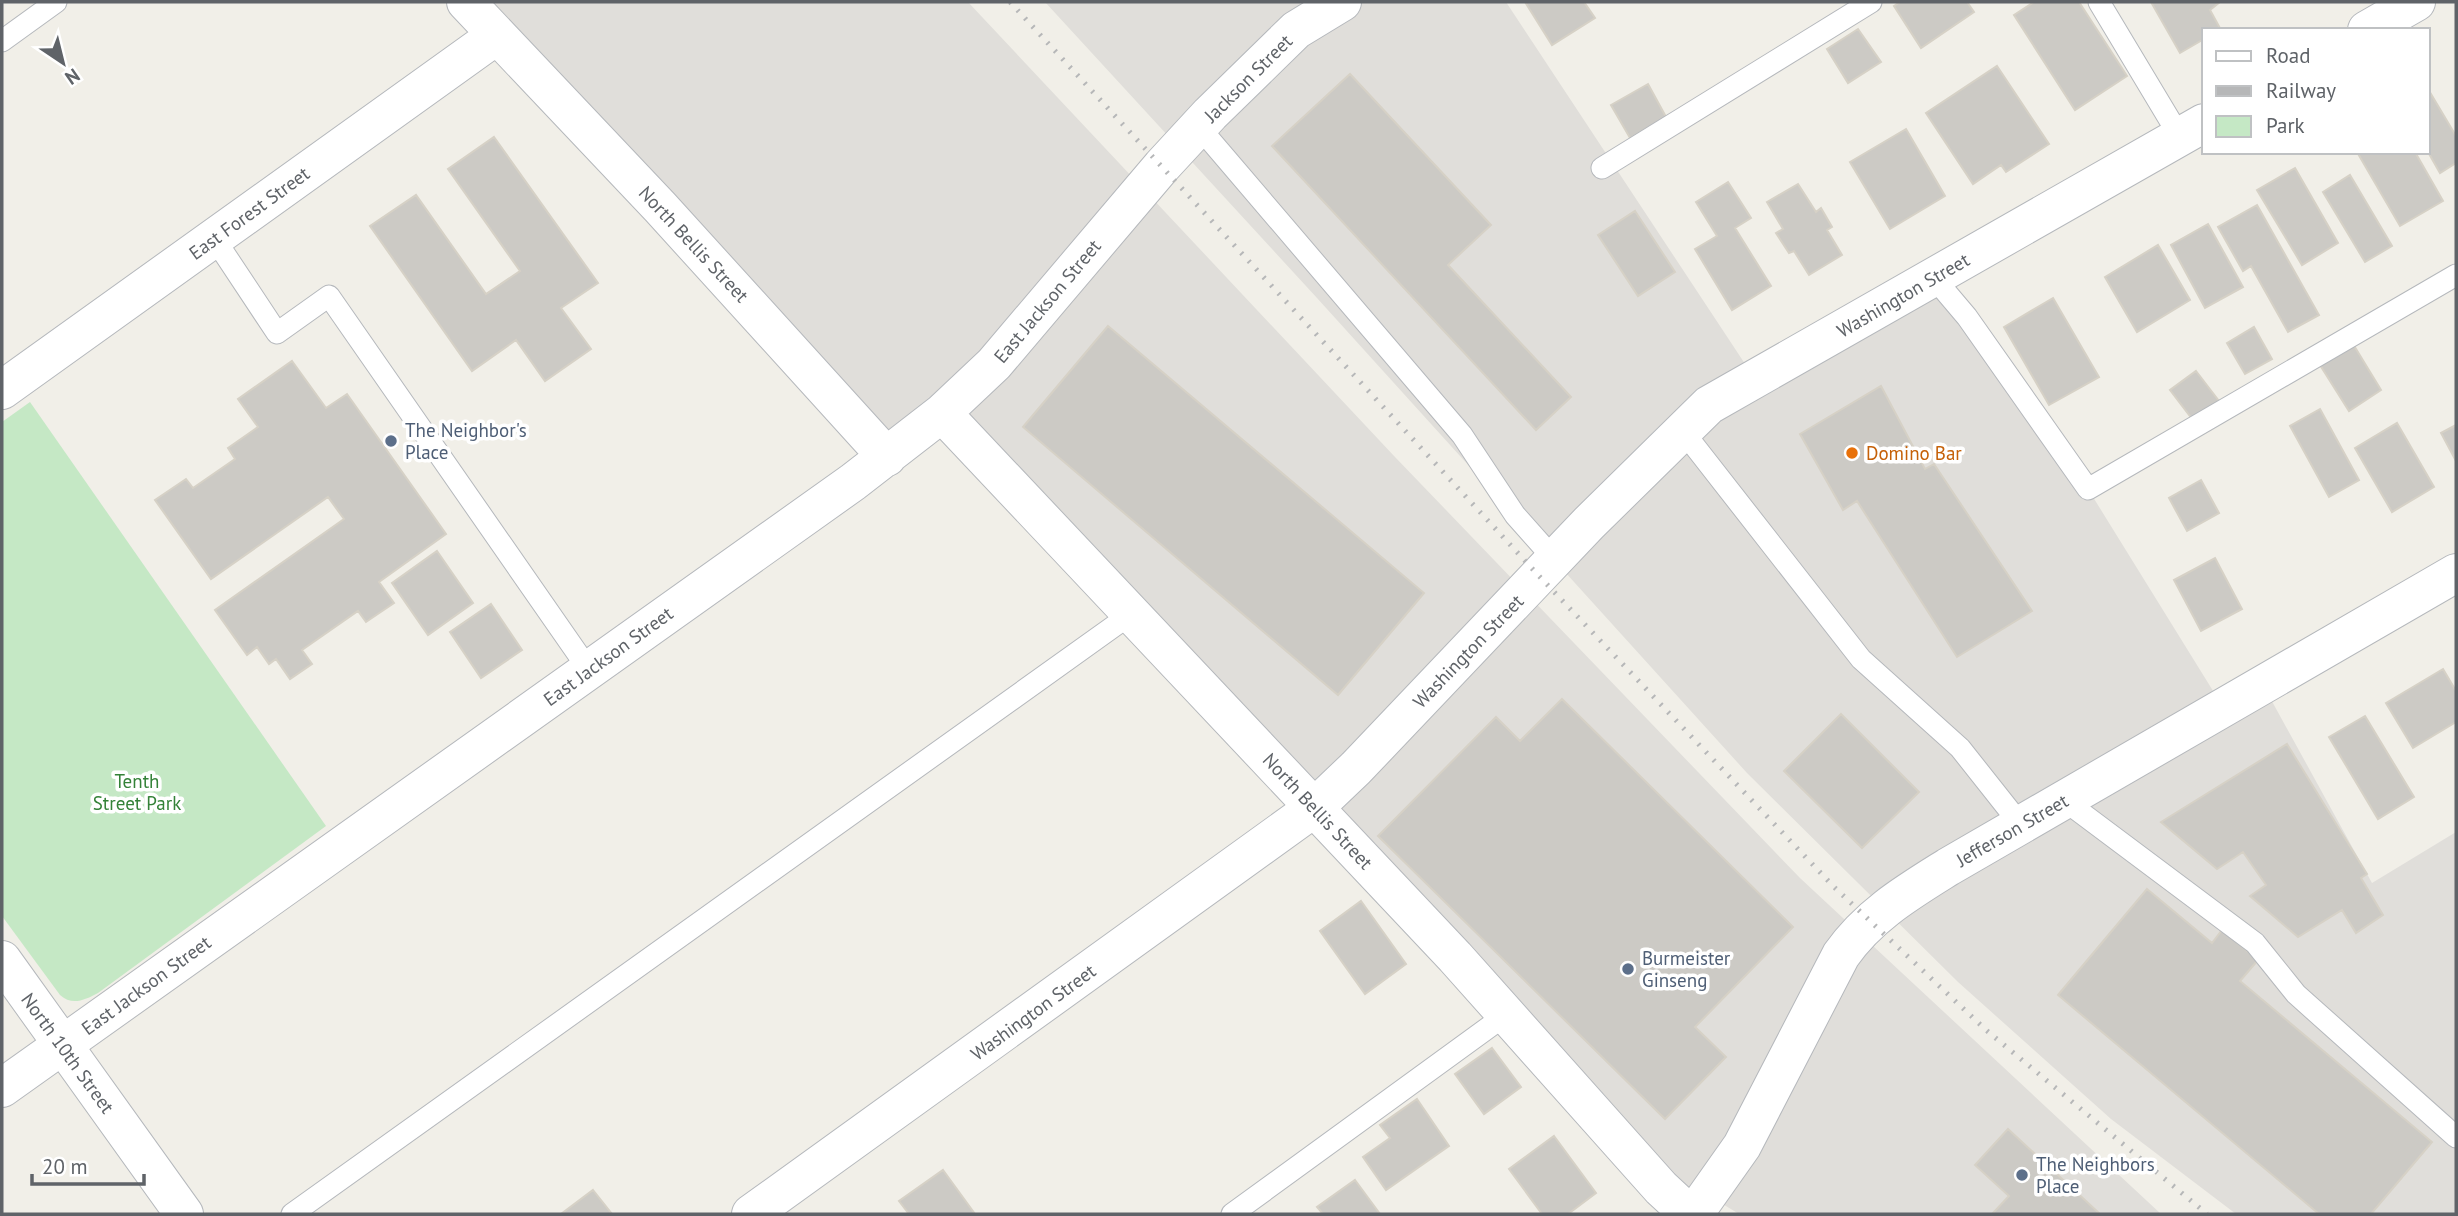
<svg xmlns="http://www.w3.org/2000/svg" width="2458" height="1216" viewBox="0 0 2458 1216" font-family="'PT Sans',sans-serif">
<rect width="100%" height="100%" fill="#f1efe8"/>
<path fill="#e0deda" d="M466 2H968L1395 457 1800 878 2161 1214H1739L1708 1195 1694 1214 942 414 887 457Z
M1045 2H1304L1315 18 1342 2H1506L1755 379 1934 278 2088 489 2223 707 2263 685 2372 883 2456 832V1214H2236L2111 1119 1958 982 1747 773 1317 298Z"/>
<path fill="#c5e8c5" d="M30 402 326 826 98 993C85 1000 72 1006 60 995L2 916V422Z"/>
<path fill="#cccac5" stroke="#d6d1c6" stroke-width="2" d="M1525 2H1584L1595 18 1552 45Z
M1900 2H1967L1974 12 1921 48 1894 6Z
M2034 2H2079L2127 76 2075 110 2014 15Z
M2151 2H2220L2210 10 2221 30H2204V39L2180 53Z
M1858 29 1881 62 1848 83 1827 49Z
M1997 66 2049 144 2006 172 2001 165 1973 184 1926 113Z
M1350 74 1491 225 1448 265 1571 397 1536 430 1272 146Z
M1648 84 1666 117 1630 138 1611 105Z
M2428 89 2456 136V163L2440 173 2428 152Z
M1906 129 1945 196 1890 229 1850 162Z
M494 137 598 283 561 308 591 349 545 381 516 340 472 371 370 226 416 195 486 294 520 271 448 169Z
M2357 152H2415L2443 201 2400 226Z
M2295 168 2338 243 2302 265 2257 190Z
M2350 175 2392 246 2365 262 2323 192Z
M1728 182 1751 218 1735 228 1771 286 1732 310 1695 249 1717 236 1696 202Z
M1798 184 1816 212 1821 208 1832 227 1827 230 1842 255 1809 275 1794 251 1789 253 1776 233 1783 229 1767 202Z
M2257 205 2319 315 2288 332 2251 266 2243 271 2218 227Z
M1635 211 1675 272 1638 296 1598 235Z
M2208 224 2243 287 2205 308 2171 245Z
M2158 245 2190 300 2137 332 2105 277Z
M2053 298 2099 377 2049 405 2004 327Z
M1108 326 1424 593 1338 695 1023 427Z
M2254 327 2272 359 2245 374 2227 343Z
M2353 344 2381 390 2349 411 2320 365Z
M292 361 326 408 347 394 446 534 379 582 394 603 366 622 358 611 302 650 312 664 290 679 276 659 269 664 257 647 247 655 215 610 344 519 328 497 211 579 155 500 186 479 193 488 235 459 228 448 258 427 238 399Z
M2196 371 2219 401 2193 420 2170 390Z
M1881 386 1925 469 1934 464 2032 611 1957 657 1857 501 1843 510 1800 434Z
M2320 409 2359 480 2329 497 2290 426Z
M2397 423 2434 487 2392 512 2355 448Z
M2456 425V461L2441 433Z
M2201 480 2219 513 2187 531 2169 498Z
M437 551 473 603 428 635 392 583Z
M2215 558 2242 609 2201 631 2174 580Z
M491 604 522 650 481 678 450 632Z
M2443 669 2456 691V722L2413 748 2386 703Z
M1562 699 1793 927 1695 1027 1726 1057 1665 1119 1378 836 1496 717 1520 741Z
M1841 714 1919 792 1862 848 1784 771Z
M2365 716 2414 797 2378 819 2329 737Z
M2287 744 2367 874 2361 878 2383 915 2356 933 2342 910 2298 937 2250 896 2266 885 2243 852 2217 869 2161 822Z
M2147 889 2212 943 2222 930 2258 960 2240 981 2432 1142 2371 1214H2319L2058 995Z
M1361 901 1406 964 1365 994 1320 931Z
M1492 1048 1521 1087 1484 1114 1455 1074Z
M1417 1099 1449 1146 1386 1190 1363 1157 1390 1138 1380 1125Z
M2008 1129 2100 1214H1992L2009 1196 1975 1165Z
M1554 1136 1596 1193 1568 1214H1542L1509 1169Z
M943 1170 975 1214H909L899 1201Z
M1355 1180 1380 1214H1323L1317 1207Z
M593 1190 612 1214H561Z"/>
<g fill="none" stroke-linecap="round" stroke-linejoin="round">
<g stroke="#b5b8bc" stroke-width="23">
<path id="service" d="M2099 2 2180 137
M2 41 56 2
M1199 127 1462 435 1515 515 1555 560
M1602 168 1871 2
M214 238 277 333 329 296 589 670
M1934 278 1967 317 2088 489 2456 275
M1682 430 1861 659 1960 748 2021 825
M2064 800 2255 943 2296 994 2456 1137
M292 1214 1131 614
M1232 1214 1507 1014"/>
</g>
<g stroke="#b5b8bc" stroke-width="40">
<path id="minor" d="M466 2 660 207 887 457
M2 390 497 35
M942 413 1455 957 1661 1188 1689 1214
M2 1088 853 482 942 413 994 364 1162 166 1210 114 1296 30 1342 2
M1694 1214 1742 1146 1841 955C1869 915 1908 892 1948 867L2456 573"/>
</g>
<g stroke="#b5b8bc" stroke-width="40">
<path id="tertiary" d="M2367 30 2416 2
M2 960 184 1214
M751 1214 1314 808 1356 768 1589 523 1709 405 2204 123"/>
</g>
<use href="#service" stroke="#fff" stroke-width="21"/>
<use href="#minor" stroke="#fff" stroke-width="38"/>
<use href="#tertiary" stroke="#fff" stroke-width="38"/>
<path stroke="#b6b7b8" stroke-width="5" stroke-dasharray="2 9" stroke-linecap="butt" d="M1010 2 1539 576 1834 887 1986 1030 2207 1214"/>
</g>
<g fill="#5c6f8a" stroke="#fff" stroke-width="2.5">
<circle cx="391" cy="441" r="7"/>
<circle cx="1628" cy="969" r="7"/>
<circle cx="2022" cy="1175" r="7"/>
</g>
<circle fill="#e8710a" stroke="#fff" stroke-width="2.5" cx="1852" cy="453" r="7"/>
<g text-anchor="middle" stroke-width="7" stroke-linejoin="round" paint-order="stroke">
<g font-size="19" fill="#5f6368" stroke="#fff">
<text transform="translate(1248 78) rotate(-45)" y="7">Jackson Street</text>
<text transform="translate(249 213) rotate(-36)" y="7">East Forest Street</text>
<text transform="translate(694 244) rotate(47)" y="7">North Bellis Street</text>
<text transform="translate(1903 295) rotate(-30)" y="7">Washington Street</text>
<text transform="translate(1047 301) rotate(-50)" y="7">East Jackson Street</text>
<text transform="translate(1468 651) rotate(-46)" y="7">Washington Street</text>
<text transform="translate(608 656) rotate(-36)" y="7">East Jackson Street</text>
<text transform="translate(1318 811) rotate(47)" y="7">North Bellis Street</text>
<text transform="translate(2012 830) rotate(-30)" y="7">Jefferson Street</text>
<text transform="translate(146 985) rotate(-36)" y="7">East Jackson Street</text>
<text transform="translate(1033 1012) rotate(-36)" y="7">Washington Street</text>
<text transform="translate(68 1053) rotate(54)" y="7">North 10th Street</text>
</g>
<g font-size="19" fill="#4e5e75" stroke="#fff" text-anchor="start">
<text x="405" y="437">The Neighbor's<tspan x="405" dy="22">Place</tspan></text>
<text x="1642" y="965">Burmeister<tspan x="1642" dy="22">Ginseng</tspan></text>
<text x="2036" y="1171">The Neighbors<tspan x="2036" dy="22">Place</tspan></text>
</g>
<g font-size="19" fill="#c56008" stroke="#fff" text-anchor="start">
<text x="1866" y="460">Domino Bar</text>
</g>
<g font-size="19" fill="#348238" stroke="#fff">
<text x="137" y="788">Tenth<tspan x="137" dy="22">Street Park</tspan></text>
</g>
</g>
<rect width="2458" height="1216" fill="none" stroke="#5f6368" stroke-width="7"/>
<rect x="2202" y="28" width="228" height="126" fill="#ffffff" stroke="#bfc1c3" stroke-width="2"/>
<rect x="2216" y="51" width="35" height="10" fill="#ffffff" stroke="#bfc1c3" stroke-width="2"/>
<text x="2266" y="63" font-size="21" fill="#5f6368">Road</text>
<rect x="2216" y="86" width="35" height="10" fill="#b6b7b8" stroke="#bfc1c3" stroke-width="2"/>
<text x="2266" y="98" font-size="21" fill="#5f6368">Railway</text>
<rect x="2216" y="116" width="35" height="21" fill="#c5e8c5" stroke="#bfc1c3" stroke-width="2"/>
<text x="2266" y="133" font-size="21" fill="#5f6368">Park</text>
<g transform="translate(63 63) rotate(145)" stroke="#ffffff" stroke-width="5" paint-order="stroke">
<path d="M0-5L12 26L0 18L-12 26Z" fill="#5f6368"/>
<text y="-10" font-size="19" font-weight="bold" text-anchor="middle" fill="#5f6368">N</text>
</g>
<path d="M32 1174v10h112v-10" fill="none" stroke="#5f6368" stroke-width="3.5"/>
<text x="42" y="1174" font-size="21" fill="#5f6368" stroke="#ffffff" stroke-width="5" paint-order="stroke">20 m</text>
</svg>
